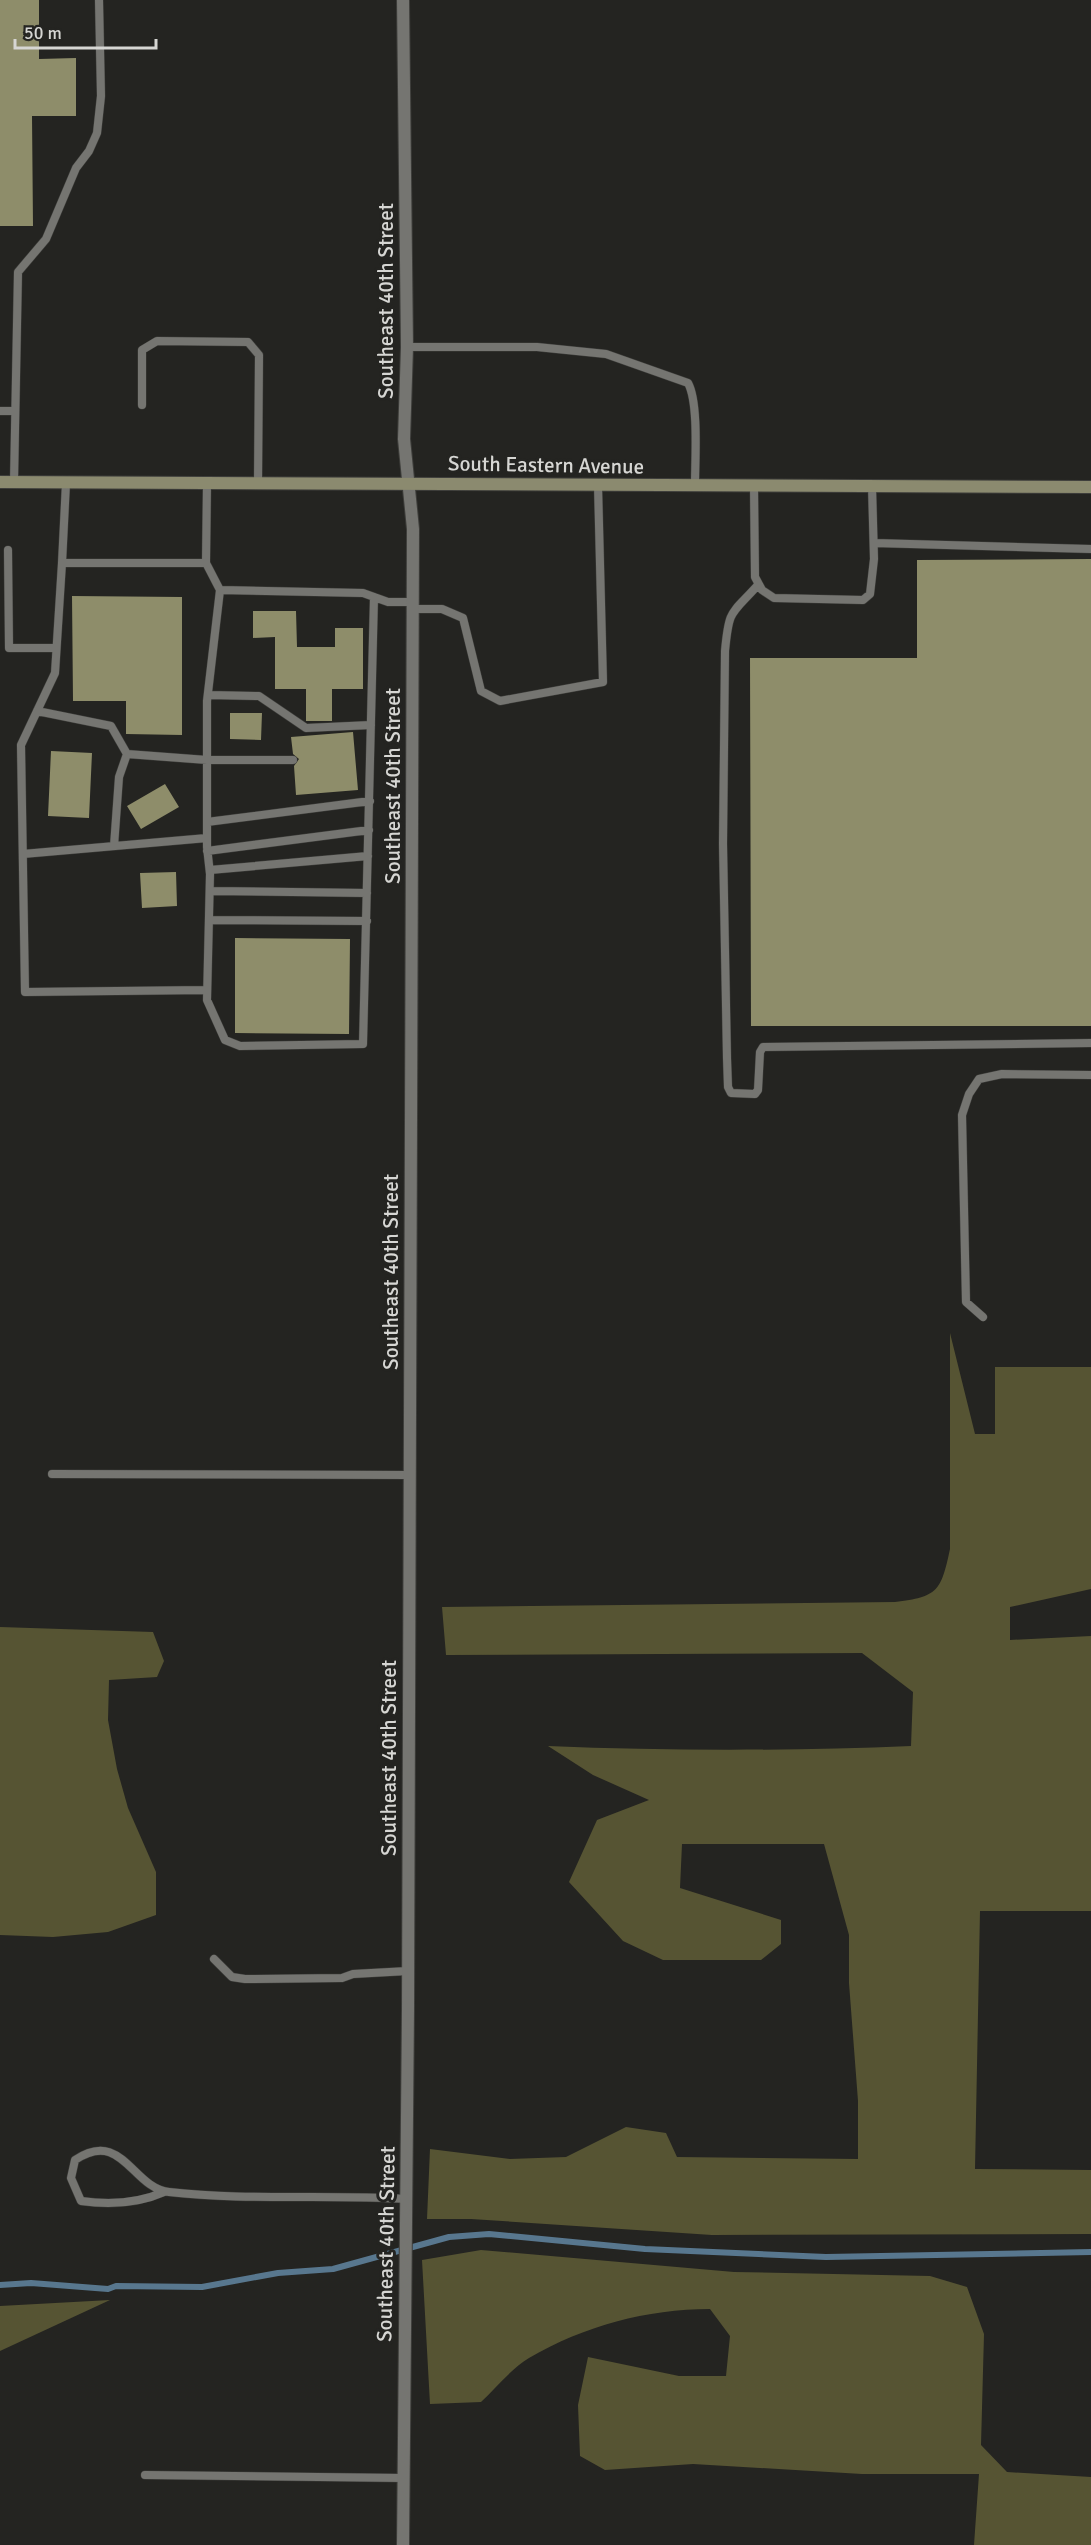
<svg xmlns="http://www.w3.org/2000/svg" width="1091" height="2545" viewBox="0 0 1091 2545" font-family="Signika,sans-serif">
<rect width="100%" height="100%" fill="#242421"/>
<path fill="#565433" d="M950 1333 975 1434H995V1367H1091V1589L1010 1607V1640L1091 1636V1911H980L975 2169 1091 2170V2234L712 2235 471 2219H427L430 2149 510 2159 566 2157 626 2127 666 2133 677 2157 858 2159V2101L849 1983V1935L824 1844H682L680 1888 781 1920V1944L761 1960H663L623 1941 569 1882 597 1820 649 1800 593 1775 548 1746C669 1751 790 1751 911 1746L913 1692 862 1653 446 1655 442 1607 895 1602C938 1597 941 1591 950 1549Z
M0 1627 153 1632 164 1661 157 1677 109 1680 108 1720 117 1769 128 1808 156 1872V1915L108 1932 53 1937 0 1935Z
M481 2250 734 2272 930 2276 967 2287 984 2334 981 2445 1007 2472 1091 2477V2545H974L979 2474H862L693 2464 605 2470 580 2456 578 2405 588 2357 679 2376H726L730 2336 710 2309C647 2309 584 2326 529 2358 512 2368 496 2388 481 2402L430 2404 422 2260Z
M110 2300 0 2351V2306Z"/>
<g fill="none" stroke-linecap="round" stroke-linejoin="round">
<path stroke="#58778e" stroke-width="6" d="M0 2285 31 2283 108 2289 116 2286 202 2287 278 2273 333 2269 449 2237 489 2234 645 2249 826 2257 1091 2252"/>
</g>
<path fill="#8e8d6a" d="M0 0H39V59L76 58V116H32L33 226H0Z
M1091 559V1026H751L750 658H917V560Z
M72 596 182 597V735L126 734V701H73Z
M253 611H296L297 647H335V628H363V689H332V721H306V689H275V637L253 638Z
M230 713H262L261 740 230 739Z
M353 732 358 790 296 795 294 766 299 759 293 754 291 737Z
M51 751 92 753 89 818 48 816Z
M165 784 179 807 141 829 127 806Z
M176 872 177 906 142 908 140 873Z
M235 938 350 939 349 1034 235 1033Z"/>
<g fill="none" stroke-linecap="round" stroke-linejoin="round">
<g stroke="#3e3e3b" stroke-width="9">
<path id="lane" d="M407 347H537L606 354 688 383C699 403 695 461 695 485
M142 405V350L157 341 248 342 259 355 258 484
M0 411H15
M14 482 18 272 46 239 76 168 89 151 97 133 101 96 99 0
M66 483 62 563H206L207 483
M754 486 755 577 762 590 774 598 863 600 870 594 874 559 872 486
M874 543 1091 549
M8 550 9 648H56
M62 563 55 673 21 745 25 992 207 990
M206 563 220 590 363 593 388 602H413
M758 585C731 615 729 608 725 651L723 844 727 1058 728 1087 731 1093 755 1094 758 1090 760 1052 763 1047 1091 1043
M220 590 207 701V847L210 874 207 1000 225 1040 240 1046 363 1044 374 597
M413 609H442L463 618 481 691 500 701 603 682 598 485
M208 695 259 696 306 728 371 725
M37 711 111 726 127 754 119 777 114 846
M127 754 207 760H293
M207 822 370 801
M207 851 369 830
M23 854 207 838
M210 870 368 856
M210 891 367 893
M209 920 367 921
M983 1317 966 1302 962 1115 969 1094 979 1079 1002 1074 1091 1075
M52 1474 410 1475
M214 1959 232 1977 245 1979 342 1978 353 1974 408 1971
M164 2192C137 2204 110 2205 81 2201L71 2178 75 2160C122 2128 132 2188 169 2192 247 2201 327 2194 406 2199
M145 2475 404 2478"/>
</g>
<g stroke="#3e3e3b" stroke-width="14">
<path id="street" d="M403 2545 408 2010 413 529 404 439 407 347 403 0"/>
</g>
<g stroke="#3e3e3b" stroke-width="14">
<path id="secondary" d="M0 482 1091 487"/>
</g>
<use href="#lane" stroke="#757571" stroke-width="8"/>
<use href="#street" stroke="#757571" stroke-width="12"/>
<use href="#secondary" stroke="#8b8a6f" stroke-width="12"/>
</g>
<g text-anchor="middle" stroke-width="6" stroke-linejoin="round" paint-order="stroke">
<g font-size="21" fill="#d6d6d3" stroke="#242421">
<text transform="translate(386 301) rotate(-90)" y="7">Southeast 40th Street</text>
<text transform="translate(546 465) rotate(1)" y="7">South Eastern Avenue</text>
<text transform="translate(393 786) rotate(-90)" y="7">Southeast 40th Street</text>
<text transform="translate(391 1272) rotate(-90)" y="7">Southeast 40th Street</text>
<text transform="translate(389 1758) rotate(-90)" y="7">Southeast 40th Street</text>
<text transform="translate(386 2244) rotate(-89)" y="7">Southeast 40th Street</text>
</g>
</g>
<path d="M15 39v9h141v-9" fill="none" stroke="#d6d6d3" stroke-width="3"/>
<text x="24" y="39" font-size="18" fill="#d6d6d3" stroke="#242421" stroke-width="4.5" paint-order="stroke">50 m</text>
</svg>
